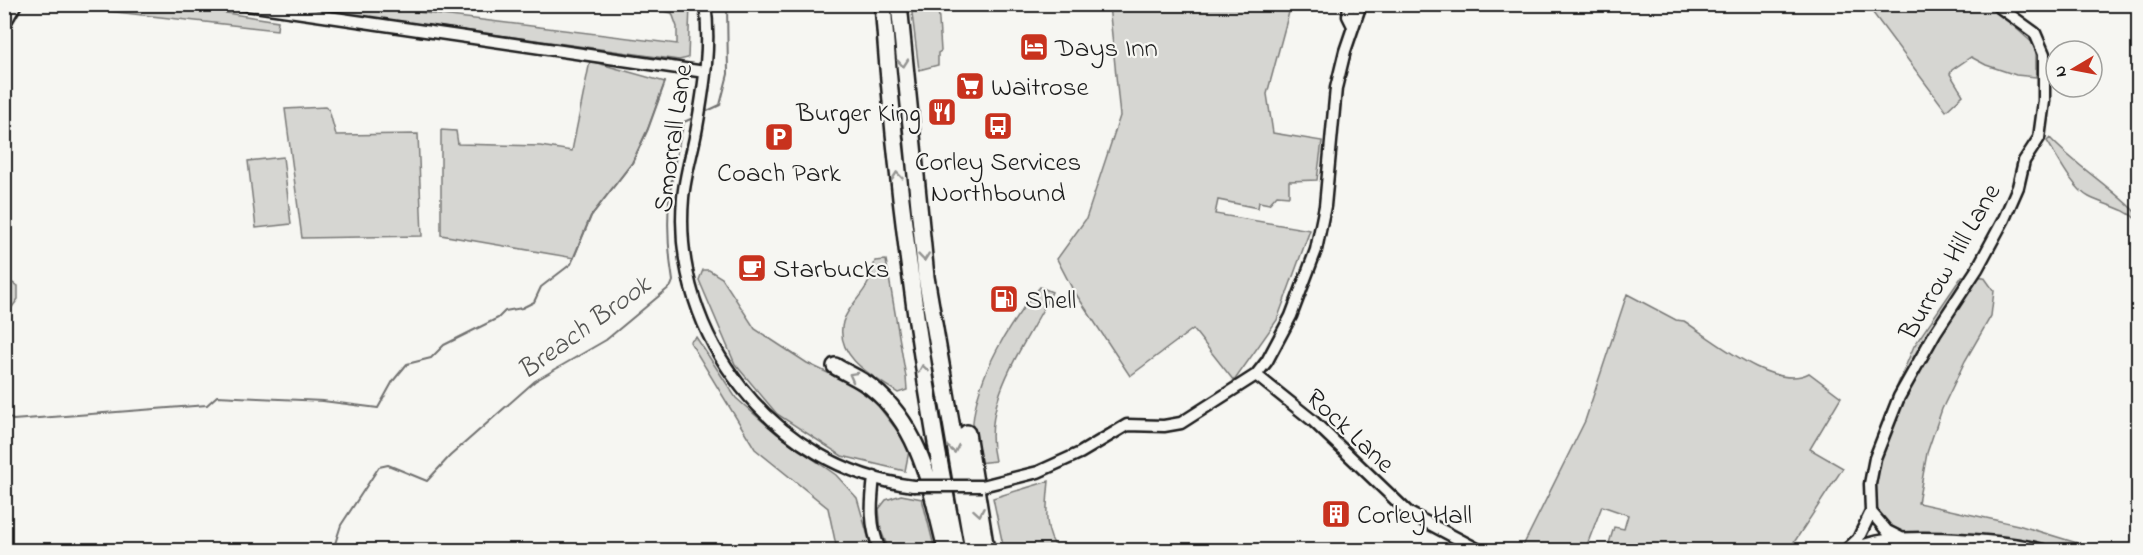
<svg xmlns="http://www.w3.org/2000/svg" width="2143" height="555" viewBox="0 0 2143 555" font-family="'Indie Flower',sans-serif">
<rect width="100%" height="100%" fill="#f6f6f2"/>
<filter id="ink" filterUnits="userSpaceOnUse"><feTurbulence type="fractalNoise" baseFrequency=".0167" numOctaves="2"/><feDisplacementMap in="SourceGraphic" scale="12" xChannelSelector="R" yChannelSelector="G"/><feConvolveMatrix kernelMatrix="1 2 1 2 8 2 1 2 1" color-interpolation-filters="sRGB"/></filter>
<g filter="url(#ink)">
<path fill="#d6d6d2" stroke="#797977" stroke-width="1.5" d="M53 5H175L278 21 277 30Z
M283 5H360L677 44V27L672 13 647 8V5H690L688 58 679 60Z
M911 5H938L941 51 938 53V65L919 70Z
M1109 5H1291L1267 94 1273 133 1322 141 1317 180 1289 181V196L1277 195 1269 204 1259 202 1258 208 1218 200 1215 214 1310 230 1277 320 1234 381 1193 329 1130 376 1072 288 1057 259 1086 219 1120 116Z
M1867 5H1990L2036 46V77L2016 75 1986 65 1971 57 1952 70 1950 74 1963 95 1946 111Z
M590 61 665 82 647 131 632 163 591 216 574 258 441 235V130L456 131 458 144 540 146 572 151Z
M325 107 329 110 336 135 418 134 422 236 302 238 285 109Z
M2050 138C2077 167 2112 187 2138 215V221C2124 207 2106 206 2089 197 2073 189 2057 156 2047 141Z
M283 157 291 224 256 228 248 161Z
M886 260 906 377 907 390 898 393C874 377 834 357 843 322 847 308 862 296 868 283 872 276 873 268 875 261Z
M703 270H709L722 278 755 329 807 363 849 383 876 403 899 433 909 451 905 471 842 456 777 414 735 364 699 280Z
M1962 276 1984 277 1994 291 1991 316 1965 361 1942 409 1927 453 1918 503 2018 525 2100 550H2057L2035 544 1906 535C1890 531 1882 520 1873 508 1875 478 1881 451 1893 424L1884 417 1914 346Z
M5 279 18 286V299L5 317Z
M1040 287 1052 292C1026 345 980 399 995 461L977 463C976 450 972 435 973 422 978 374 1009 323 1040 287Z
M1627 294 1676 320 1684 321C1712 339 1775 392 1809 373L1841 397 1810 449 1843 468 1789 550 1678 548V550H1607L1614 527 1624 529 1628 515 1602 506 1585 550H1521L1585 421Z
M696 337 736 398 777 434 836 475 857 498 872 550H837L828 508 755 449 690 342Z
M1049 481C1047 504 1042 533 1059 550H1004L993 498Z
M901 495 922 499 935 550H889L881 531 879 509 886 500Z
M1919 544 1987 550H1872Z"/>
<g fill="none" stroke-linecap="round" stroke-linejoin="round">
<path stroke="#727271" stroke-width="2" d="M703 113 720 105 728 74 727 4
M4 413 13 420 207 405 217 396 323 401 378 408 393 381 407 364 431 358 444 345 498 318 505 311 522 308 534 302 541 287 571 264 591 216 632 163 648 129 665 82
M333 550 341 525 379 467 388 465 427 481 450 456 535 381 606 340 671 286 673 281C663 219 669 182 684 122L695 117"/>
<g stroke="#1c1c1c" stroke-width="15">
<path id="minor" d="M240 4 705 72
M705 4C711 44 704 87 697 127 693 151 685 174 683 198 671 337 774 468 913 486
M1349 4 1348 16 1353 26
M4 25 16 4
M1256 375 1312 420 1409 513 1479 550
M874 477C871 504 869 525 880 550
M982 486 1038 472 1080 453 1127 425 1164 426 1181 423 1256 375 1267 361 1291 316 1316 250 1325 206 1336 88 1345 51 1361 4
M1871 512 1887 531 1901 538
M1850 549C1862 546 1874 541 1886 540 1922 535 2009 540 2043 550
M1846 550 1858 539 1871 512 1870 484 1875 458 1899 397 1935 333 1977 269 2004 219 2018 187 2024 161 2039 138 2044 101V54L2035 33 1995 4"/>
</g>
<g stroke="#1c1c1c" stroke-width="20">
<path id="highway" d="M883 4C896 188 920 370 956 550
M899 4 926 277 973 550
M835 366C846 373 861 379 871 387 921 427 930 486 945 545
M967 433 986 550"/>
</g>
<use href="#minor" stroke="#f6f6f2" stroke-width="10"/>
<use href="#highway" stroke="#f6f6f2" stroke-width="15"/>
<g stroke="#1c1c1c" stroke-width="15" stroke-linecap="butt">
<path id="minor-bridge" d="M913 486H982"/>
</g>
<use href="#minor-bridge" stroke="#f6f6f2" stroke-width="10"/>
</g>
<defs><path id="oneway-chevron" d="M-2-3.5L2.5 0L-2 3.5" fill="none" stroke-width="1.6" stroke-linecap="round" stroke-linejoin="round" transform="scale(1.5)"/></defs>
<g stroke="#949492">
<use href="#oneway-chevron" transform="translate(903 63) rotate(85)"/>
<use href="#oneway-chevron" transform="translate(897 176) rotate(-96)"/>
<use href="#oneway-chevron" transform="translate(924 257) rotate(84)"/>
<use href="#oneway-chevron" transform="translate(923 369) rotate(-99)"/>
<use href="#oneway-chevron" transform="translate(853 376) rotate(-151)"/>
<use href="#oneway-chevron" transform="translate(954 449) rotate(79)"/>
<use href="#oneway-chevron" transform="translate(979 512) rotate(80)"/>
</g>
</g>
<defs>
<g id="hotel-square" transform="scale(1.5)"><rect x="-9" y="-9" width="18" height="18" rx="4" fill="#c8321e" stroke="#f6f6f2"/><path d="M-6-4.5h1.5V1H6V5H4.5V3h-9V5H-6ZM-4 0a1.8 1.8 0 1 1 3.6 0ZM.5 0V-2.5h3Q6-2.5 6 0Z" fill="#fff"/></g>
<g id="supermarket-square" transform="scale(1.5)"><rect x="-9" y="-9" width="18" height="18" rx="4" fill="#c8321e" stroke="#f6f6f2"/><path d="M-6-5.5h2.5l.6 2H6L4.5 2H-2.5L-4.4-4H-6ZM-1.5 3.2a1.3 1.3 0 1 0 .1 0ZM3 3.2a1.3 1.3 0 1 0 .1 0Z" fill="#fff"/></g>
<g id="restaurant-square" transform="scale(1.5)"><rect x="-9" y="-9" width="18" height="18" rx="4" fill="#c8321e" stroke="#f6f6f2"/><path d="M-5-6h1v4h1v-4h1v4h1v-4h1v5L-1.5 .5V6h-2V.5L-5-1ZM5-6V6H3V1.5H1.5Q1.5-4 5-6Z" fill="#fff"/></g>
<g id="bus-square" transform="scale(1.5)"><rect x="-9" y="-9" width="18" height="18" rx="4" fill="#c8321e" stroke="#f6f6f2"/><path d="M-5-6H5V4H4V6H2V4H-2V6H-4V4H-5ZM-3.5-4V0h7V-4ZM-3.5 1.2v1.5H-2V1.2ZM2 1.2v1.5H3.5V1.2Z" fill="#fff"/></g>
<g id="parking-square" transform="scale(1.5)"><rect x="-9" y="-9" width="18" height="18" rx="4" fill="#c8321e" stroke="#f6f6f2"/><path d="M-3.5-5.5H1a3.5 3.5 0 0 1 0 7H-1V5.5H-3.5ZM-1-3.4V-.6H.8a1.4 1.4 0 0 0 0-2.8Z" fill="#fff"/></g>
<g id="cafe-square" transform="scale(1.5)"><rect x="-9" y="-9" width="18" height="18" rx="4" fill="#c8321e" stroke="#f6f6f2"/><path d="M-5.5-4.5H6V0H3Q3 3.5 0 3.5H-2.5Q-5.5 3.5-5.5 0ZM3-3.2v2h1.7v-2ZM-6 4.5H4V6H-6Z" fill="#fff"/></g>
<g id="fuel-square" transform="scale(1.5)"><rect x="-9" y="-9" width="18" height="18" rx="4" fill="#c8321e" stroke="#f6f6f2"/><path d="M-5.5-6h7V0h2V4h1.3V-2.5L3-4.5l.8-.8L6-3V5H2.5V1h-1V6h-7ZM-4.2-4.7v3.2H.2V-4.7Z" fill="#fff"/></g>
<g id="building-square" transform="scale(1.5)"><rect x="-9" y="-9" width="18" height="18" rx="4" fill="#c8321e" stroke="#f6f6f2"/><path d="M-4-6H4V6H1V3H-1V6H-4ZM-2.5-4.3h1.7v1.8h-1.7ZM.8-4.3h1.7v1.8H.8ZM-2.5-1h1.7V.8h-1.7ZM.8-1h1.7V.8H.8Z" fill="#fff"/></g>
</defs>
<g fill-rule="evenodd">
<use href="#hotel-square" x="1034" y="47"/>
<use href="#supermarket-square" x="970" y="86"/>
<use href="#restaurant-square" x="942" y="112"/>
<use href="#bus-square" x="998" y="126"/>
<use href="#parking-square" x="779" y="137"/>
<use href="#cafe-square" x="752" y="268"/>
<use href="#fuel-square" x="1004" y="299"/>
<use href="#building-square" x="1336" y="514"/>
</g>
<g text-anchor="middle" stroke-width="4.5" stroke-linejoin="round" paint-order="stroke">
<g font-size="27" fill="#1c1c1c" stroke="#f6f6f2" text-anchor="start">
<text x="1055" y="56">Days Inn</text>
<text x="991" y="95">Waitrose</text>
<text x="921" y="121" text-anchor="end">Burger King</text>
<text x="998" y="170" text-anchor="middle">Corley Services<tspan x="998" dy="31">Northbound</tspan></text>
<text x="779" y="181" text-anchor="middle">Coach Park</text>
<text x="773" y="277">Starbucks</text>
<text x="1025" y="308">Shell</text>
<text x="1357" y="523">Corley Hall</text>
</g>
<g font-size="27" fill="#1c1c1c" stroke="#f6f6f2">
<text transform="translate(672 138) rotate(-82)" y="9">Smorrall Lane</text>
<text transform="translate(1949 261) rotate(-60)" y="9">Burrow Hill Lane</text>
<text transform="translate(1351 430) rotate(43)" y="9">Rock Lane</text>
</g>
<g font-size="28" font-style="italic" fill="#565654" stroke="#f6f6f2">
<text transform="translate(583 326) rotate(-36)" y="10">Breach Brook</text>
</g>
</g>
<rect width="2143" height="555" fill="none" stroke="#f6f6f2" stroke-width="24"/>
<rect x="12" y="12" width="2119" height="531" fill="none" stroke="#1c1c1c" stroke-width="2" filter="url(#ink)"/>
<g transform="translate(2074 69) rotate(260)"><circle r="28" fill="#f6f6f2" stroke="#9f9f9c" stroke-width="1.5"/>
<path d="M0-4.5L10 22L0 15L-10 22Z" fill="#c8321e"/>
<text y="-9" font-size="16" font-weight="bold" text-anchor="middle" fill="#1c1c1c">N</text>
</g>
</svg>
